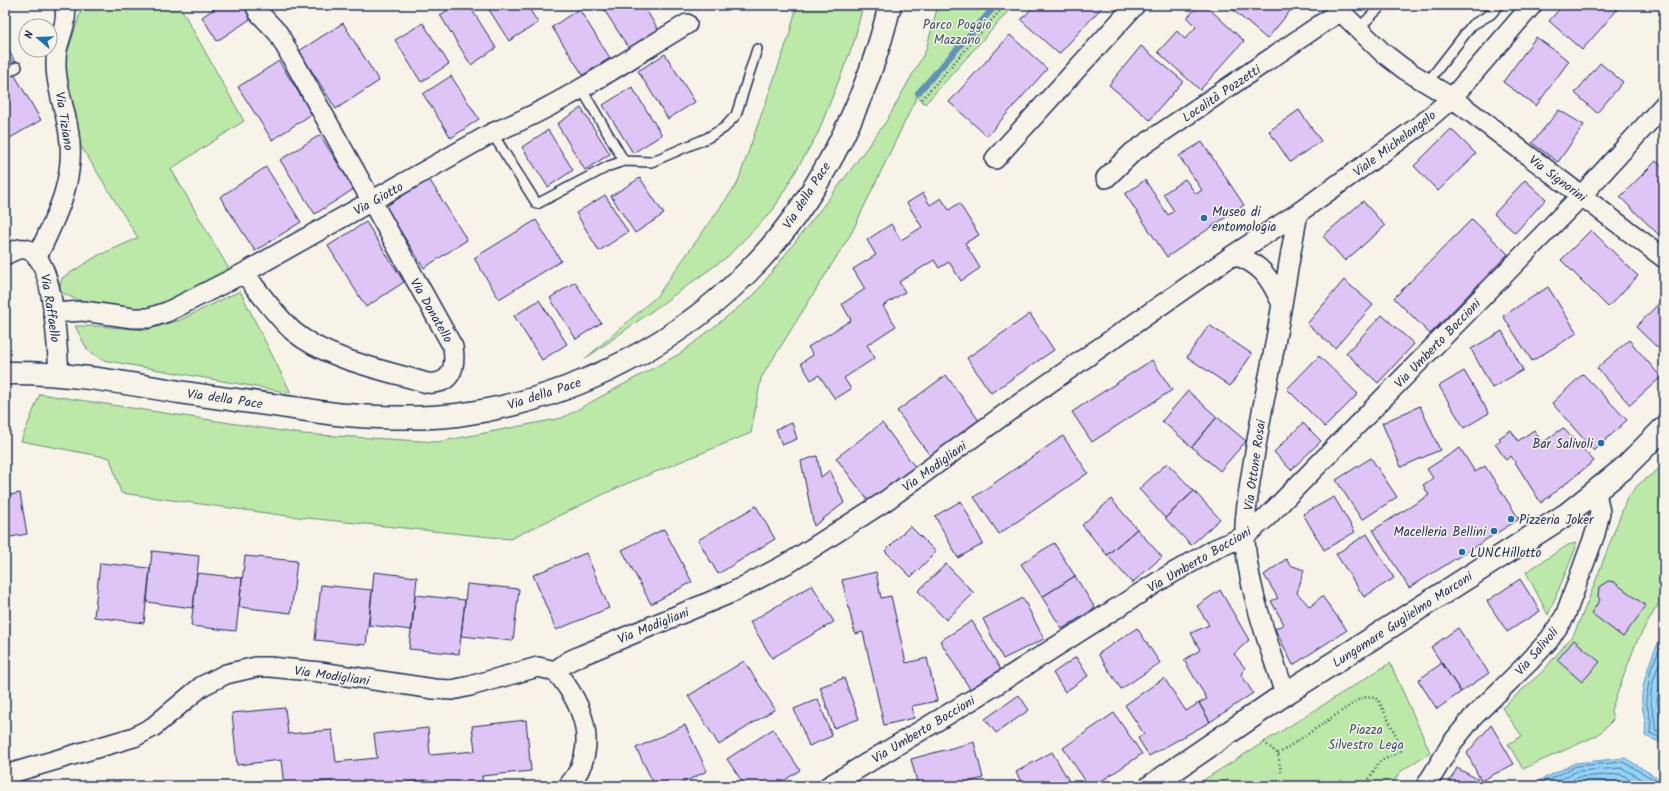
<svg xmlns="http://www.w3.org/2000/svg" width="1669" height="791" viewBox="0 0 1669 791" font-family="Kalam,sans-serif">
<rect width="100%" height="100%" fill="#f7f3e8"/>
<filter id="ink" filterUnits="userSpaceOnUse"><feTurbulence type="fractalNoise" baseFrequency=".025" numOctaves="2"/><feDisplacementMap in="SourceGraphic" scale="8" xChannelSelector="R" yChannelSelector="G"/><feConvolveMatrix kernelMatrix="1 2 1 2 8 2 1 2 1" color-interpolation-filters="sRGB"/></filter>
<g filter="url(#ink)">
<path fill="#bce9a7" stroke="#6c8c82" d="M79 5H179L244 121 171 169 230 271 159 309 132 312 75 299 59 291 62 278 97 256 138 238 79 143 63 65 81 11Z
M797 5H863L854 42 818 133 773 210 727 257 585 359 657 296 737 184 789 36Z
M938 5H1014L925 104 917 96 852 232 761 378 751 433 621 486 510 539 288 516 121 493 110 458 21 441 40 394 302 434 438 442 562 418 681 353 754 295 844 179 887 120 926 50Z
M240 291 291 393 102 360 87 349 75 326H99L146 330 180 320Z
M1664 465V598L1660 601 1636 643 1611 710 1613 720 1598 735 1523 769 1508 744 1522 736 1502 708 1543 671 1574 634 1588 601 1627 498 1638 485Z
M1576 543 1575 550 1548 615 1526 572 1568 545Z
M1390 663 1430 752 1400 772 1391 786H1194Z"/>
<path fill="#94d3f5" stroke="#6491b9" d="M1664 635V744L1645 736C1647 719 1643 717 1642 702 1640 688 1654 645 1664 635Z
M1625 758 1664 782V786H1529L1575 763Z"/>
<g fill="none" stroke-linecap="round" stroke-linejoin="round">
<path stroke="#4b719a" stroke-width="1" d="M1664 641 1651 668 1646 701 1651 722 1650 733 1664 740
M1664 653C1658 666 1649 687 1651 702 1652 712 1656 720 1655 730L1664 734
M1664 667 1657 701 1662 726 1664 728
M1536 786 1576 766 1623 762 1664 785
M1547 786 1577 771 1622 768 1654 786
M1561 786 1579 777 1621 774 1642 786"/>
<path stroke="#6491b9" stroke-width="6" d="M918 93 996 5"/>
</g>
<path fill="#dfc5f5" stroke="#1b2f5e" d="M220 5H248L255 16 217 41 202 17Z
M456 5H469L496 48 471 65 440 15Z
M486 5H527L538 23 509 41Z
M601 5H643L659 31 630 50Z
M1035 5H1104L1059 54 1021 20Z
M1199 5H1205L1244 41 1200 90 1158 52 1177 31 1185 39 1196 27 1187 18Z
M1227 5H1295L1267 39Z
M1478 5H1493L1486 12Z
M1563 5H1611L1617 10 1582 50 1549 21Z
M1664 7V18L1659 12Z
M579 9 610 58 583 75 552 27Z
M343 23 379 81 336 109 299 51Z
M423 23 449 64 421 82 395 40Z
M1010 35 1047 69 987 136 949 102Z
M1536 37 1569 61 1536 106 1503 82Z
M5 44 14 60 5 66Z
M1141 46 1183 81 1150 120 1109 85Z
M665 54 695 102 668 119 638 71Z
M279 61 312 114 272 140 238 87Z
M1600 63 1623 82 1597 113 1575 93Z
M14 74 41 120 5 141V79Z
M451 76 479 119 451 138 423 94Z
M632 87 662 135 633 153 603 105Z
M581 108 610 154 585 170 557 124Z
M1299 110 1321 141 1290 162 1269 131Z
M1559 110 1584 125 1558 162 1532 143Z
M1451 129 1476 154 1438 191 1414 166Z
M548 130 573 170 548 187 522 147Z
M320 135 354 189 315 214 280 160Z
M1202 142 1244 205 1167 257 1125 194 1145 180 1168 215 1174 211 1163 194 1185 179 1196 194 1202 190 1179 156Z
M1656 161 1664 169V240L1620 197Z
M266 167 301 222 255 251 220 197Z
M640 178 664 214 635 233 611 196Z
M429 179 467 240 424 268 385 207Z
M1525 180 1546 199 1515 233 1494 214Z
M923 193 930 205 941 198 949 210 959 203 979 235 965 243 980 268 961 281 949 262 939 268 934 260 899 282 905 292 883 306 896 326 867 345 875 358 844 378 851 389 835 399 819 375 811 380 801 363 813 355 808 347 851 320 842 304 865 289 853 269 876 255 867 240 891 224 901 240 922 227 907 203Z
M605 195 628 232 599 251 576 213Z
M1363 201 1385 226 1345 261 1323 236Z
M1472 219 1508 254 1430 334 1394 298Z
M536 220 561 261 499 299 474 258Z
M366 222 404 282 366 307 328 246Z
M1591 230 1638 276 1608 307 1561 260Z
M1344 280 1373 305 1335 348 1307 324Z
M575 282 601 323 576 339 550 298Z
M1548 287 1577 333 1532 361 1503 316Z
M1664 298V354L1636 327Z
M539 300 567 344 542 360 514 316Z
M1030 314 1054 350 991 393 967 358Z
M1382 315 1414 344 1378 383 1346 353Z
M1209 325 1252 354 1230 386 1187 357Z
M1502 331 1523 370 1492 388 1471 349Z
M1629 340 1661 377 1630 405 1597 368Z
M1319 356 1358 394 1325 427 1287 389Z
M1152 360 1172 390 1092 442 1072 412Z
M1464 371 1489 413 1464 428 1439 386Z
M1583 374 1627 420 1594 451 1552 403Z
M946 375 980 422 931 457 897 411Z
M1188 391 1217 417 1192 447 1162 421Z
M1420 406 1440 450 1401 467 1382 423Z
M1217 417 1246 441 1220 471 1192 447Z
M792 423 797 439 782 445 776 429Z
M882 423 916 468 870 503 836 458Z
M1303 423 1321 441 1291 470 1274 452Z
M1563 428 1594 461 1541 503 1511 456 1506 460 1495 444 1501 440 1499 438 1511 430 1518 441 1534 430 1542 443Z
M1063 436 1088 473 999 534 974 497Z
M1460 448 1475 472 1485 466 1519 519 1409 588 1373 530 1429 495 1423 485 1433 478 1427 469Z
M817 456 821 477 830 470 844 503 814 526 801 461Z
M1371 458 1397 497 1362 520 1336 480Z
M1167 463 1194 491 1165 518 1139 489Z
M1194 491 1220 519 1191 545 1165 518Z
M20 493 27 534 5 538V496Z
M1334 497 1355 532 1324 550 1303 514Z
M1111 499 1137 529 1107 555 1082 525Z
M961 501 983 544 958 558 935 516Z
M756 506 775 539 718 574 698 540Z
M910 526 936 552 911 577 885 551Z
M664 529 692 582 651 604 622 550Z
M1137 529 1162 557 1132 583 1107 555Z
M1367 534 1394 578 1364 597 1336 554Z
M1054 543 1075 576 1042 597 1021 564Z
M152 551 199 556 193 608 147 602Z
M586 553 609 608 556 630 533 575Z
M245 556 297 561 291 613 239 607Z
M1286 559 1290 565 1304 570 1297 593 1310 607 1322 596 1347 630 1293 665 1275 629 1284 624 1271 601 1278 598 1264 575Z
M100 563 150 568 144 623 94 617Z
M946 564 974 593 946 620 918 591Z
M374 572 417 577 412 630 369 625Z
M876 572 881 598 891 596 906 663 927 658 937 701 912 706 914 718 884 725 863 632 855 634 842 580Z
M197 573 242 578 236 631 191 626Z
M1075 576 1095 608 1062 629 1042 597Z
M1520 579 1540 611 1507 632 1487 601Z
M1608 581 1614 582 1646 606 1623 637 1591 613 1600 600 1598 596 1599 587Z
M467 584 519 589 513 641 461 636Z
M321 585 372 590 366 645 315 640Z
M812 585 834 622 772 658 750 622Z
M1220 590 1249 640 1234 654 1245 668 1241 674 1253 693 1210 722 1199 703 1207 699 1184 660 1200 650 1191 633 1209 625 1197 606Z
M415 595 465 600 459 654 409 649Z
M1023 598 1044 639 1003 659 983 619Z
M972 621 1001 670 970 689 940 641Z
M1137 628 1160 663 1121 689 1098 654Z
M1458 628 1489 673 1461 692 1431 647Z
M1574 640 1600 662 1582 682 1557 660Z
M1076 657 1088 676 1065 692 1053 673Z
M744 661 775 709 719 745 688 696Z
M1442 663 1461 692 1437 709 1418 680Z
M844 678 859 719 834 728 820 687Z
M1164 678 1186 711 1199 703 1210 722 1149 756 1138 738 1144 734 1125 705Z
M1019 695 1029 710 996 733 985 719Z
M818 699 832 736 809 746 794 709Z
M285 708 288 734 332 730 336 762 377 758 374 734 428 728 430 755 475 751 472 726 526 720 531 771 482 776 483 786H429V780L386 784 387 786H333L332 781 284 786 281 760 237 765 232 713Z
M1114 713 1142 754 1094 786H1089L1063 748Z
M685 725 707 771 676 786H655L636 748Z
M1491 725 1514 764 1481 781 1467 753Z
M773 729 800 770 776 786H745L727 759Z
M974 742 983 778 955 786H918L911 759Z
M1052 752 1072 786H1023L1016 772Z
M1457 768 1481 781 1478 786H1447Z"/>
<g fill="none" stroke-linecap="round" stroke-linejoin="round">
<g stroke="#1b2f5e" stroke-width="12">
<path id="lane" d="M1358 29 1382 5
M5 74 17 67
M1427 83 1472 25 1491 14 1499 5
M581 88 624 161
M492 133 537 204 609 166 624 161 651 162 707 138 724 128 736 115 757 49"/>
</g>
<g stroke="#1b2f5e" stroke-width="22">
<path id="street" d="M1334 5 1382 52 1404 69 1452 98 1664 258
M995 159 1135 5
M1106 178 1133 152 1339 12
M5 255C11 252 18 248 25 249 55 254 57 349 59 374
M1233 255C1260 262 1270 278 1281 302
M37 257C56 217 76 179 69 134 66 111 56 88 56 65 56 60 56 55 57 50 60 36 69 19 64 5
M244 273C260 293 275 315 294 332 328 360 385 370 427 383 452 385 456 367 453 347L278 33 259 13 255 5
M53 313 83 311 133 318H149L167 312 244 273 492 133C559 107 625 61 687 24
M555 671C584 704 601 749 568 786
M1285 694C1270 648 1246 584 1245 536 1244 518 1248 499 1250 482 1256 445 1262 408 1270 371 1280 319 1288 266 1298 213
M5 775 134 737 153 727 202 686 226 674 256 667H270L320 672 434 689 452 690 470 686 538 667 555 671 569 661 582 655 731 593 792 561 884 502 1009 411 1233 255 1298 213 1422 124 1452 98 1532 5
M829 786 980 695 1164 578 1215 549 1245 536 1266 518 1581 196 1664 105
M1426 786 1452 743 1473 717 1529 662 1549 640 1565 616 1595 534 1600 512 1596 492"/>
</g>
<g stroke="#1b2f5e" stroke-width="25">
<path id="secondary" d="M5 373C64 372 121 382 179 392 217 398 255 402 293 408 311 410 329 414 347 415 383 418 421 419 457 415 572 400 684 343 762 257 825 187 868 96 890 5
M1151 786 1285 694 1567 514 1623 469 1664 428"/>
</g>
<path stroke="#1b2f5e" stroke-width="2.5" stroke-dasharray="1 3" stroke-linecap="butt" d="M922 99 1005 5
M1264 742 1278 754 1281 772
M1278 754 1361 698 1372 696 1379 701 1403 750 1379 762 1365 786"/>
<use href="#lane" stroke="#f7f3e8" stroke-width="9"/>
<use href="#street" stroke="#f7f3e8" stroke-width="19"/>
<use href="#secondary" stroke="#f7f3e8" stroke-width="22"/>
</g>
</g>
<g fill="#1f6fb2" stroke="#f7f3e8" stroke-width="1.5">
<circle cx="1204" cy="218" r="4"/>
<circle cx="1601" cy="443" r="4"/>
<circle cx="1511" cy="519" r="4"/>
<circle cx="1494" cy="531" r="4"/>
<circle cx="1462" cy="552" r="4"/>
</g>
<g text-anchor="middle" stroke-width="3" stroke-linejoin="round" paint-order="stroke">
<g font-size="13" fill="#3b546d" stroke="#f7f3e8">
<text x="957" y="29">Parco Poggio<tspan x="957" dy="15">Mazzano</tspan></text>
<text x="1366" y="734">Piazza<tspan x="1366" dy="15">Silvestro Lega</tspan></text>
</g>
<g font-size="13" fill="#1b2f5e" stroke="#f7f3e8">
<text transform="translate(1221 93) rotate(-34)" y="5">Località Pozzetti</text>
<text transform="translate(65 121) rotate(81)" y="5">Via Tiziano</text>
<text transform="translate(1394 143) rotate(-37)" y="5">Viale Michelangelo</text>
<text transform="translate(1558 178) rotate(37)" y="5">Via Signorini</text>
<text transform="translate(806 195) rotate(-57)" y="5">Via della Pace</text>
<text transform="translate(378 198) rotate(-29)" y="5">Via Giotto</text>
<text transform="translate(51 308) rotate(81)" y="5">Via Raffaello</text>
<text transform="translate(432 310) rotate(60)" y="5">Via Donatello</text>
<text transform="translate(1437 343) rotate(-46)" y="5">Via Umberto Boccioni</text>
<text transform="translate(544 393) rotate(-18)" y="5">Via della Pace</text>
<text transform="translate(225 398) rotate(8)" y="5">Via della Pace</text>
<text transform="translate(1254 465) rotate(-82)" y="5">Via Ottone Rosai</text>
<text transform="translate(934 466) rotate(-36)" y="5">Via Modigliani</text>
<text transform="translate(1199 559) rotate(-30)" y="5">Via Umberto Boccioni</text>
<text transform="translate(1402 619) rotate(-33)" y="5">Lungomare Guglielmo Marconi</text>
<text transform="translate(653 625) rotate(-22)" y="5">Via Modigliani</text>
<text transform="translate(1536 651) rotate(-49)" y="5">Via Salivoli</text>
<text transform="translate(332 675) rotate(8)" y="5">Via Modigliani</text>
<text transform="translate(923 729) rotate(-31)" y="5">Via Umberto Boccioni</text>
</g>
<g font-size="13" fill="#1b2f5e" stroke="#f7f3e8" text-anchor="start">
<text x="1212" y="216">Museo di<tspan x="1212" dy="15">entomologia</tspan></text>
<text x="1593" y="448" text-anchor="end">Bar Salivoli</text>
<text x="1519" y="524">Pizzeria Joker</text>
<text x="1486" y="536" text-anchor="end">Macelleria Bellini</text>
<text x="1470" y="557">LUNCHillotto</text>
</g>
</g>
<rect width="1669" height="791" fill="none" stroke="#f7f3e8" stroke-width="20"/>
<rect x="10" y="10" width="1649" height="771" fill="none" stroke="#1b2f5e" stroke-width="1.5" filter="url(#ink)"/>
<g transform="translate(38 38) rotate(289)"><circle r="19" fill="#f7f3e8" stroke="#9fa5b1"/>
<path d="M0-3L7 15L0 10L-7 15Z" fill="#1f6fb2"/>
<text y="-6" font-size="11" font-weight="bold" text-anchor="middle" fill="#1b2f5e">N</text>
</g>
</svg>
